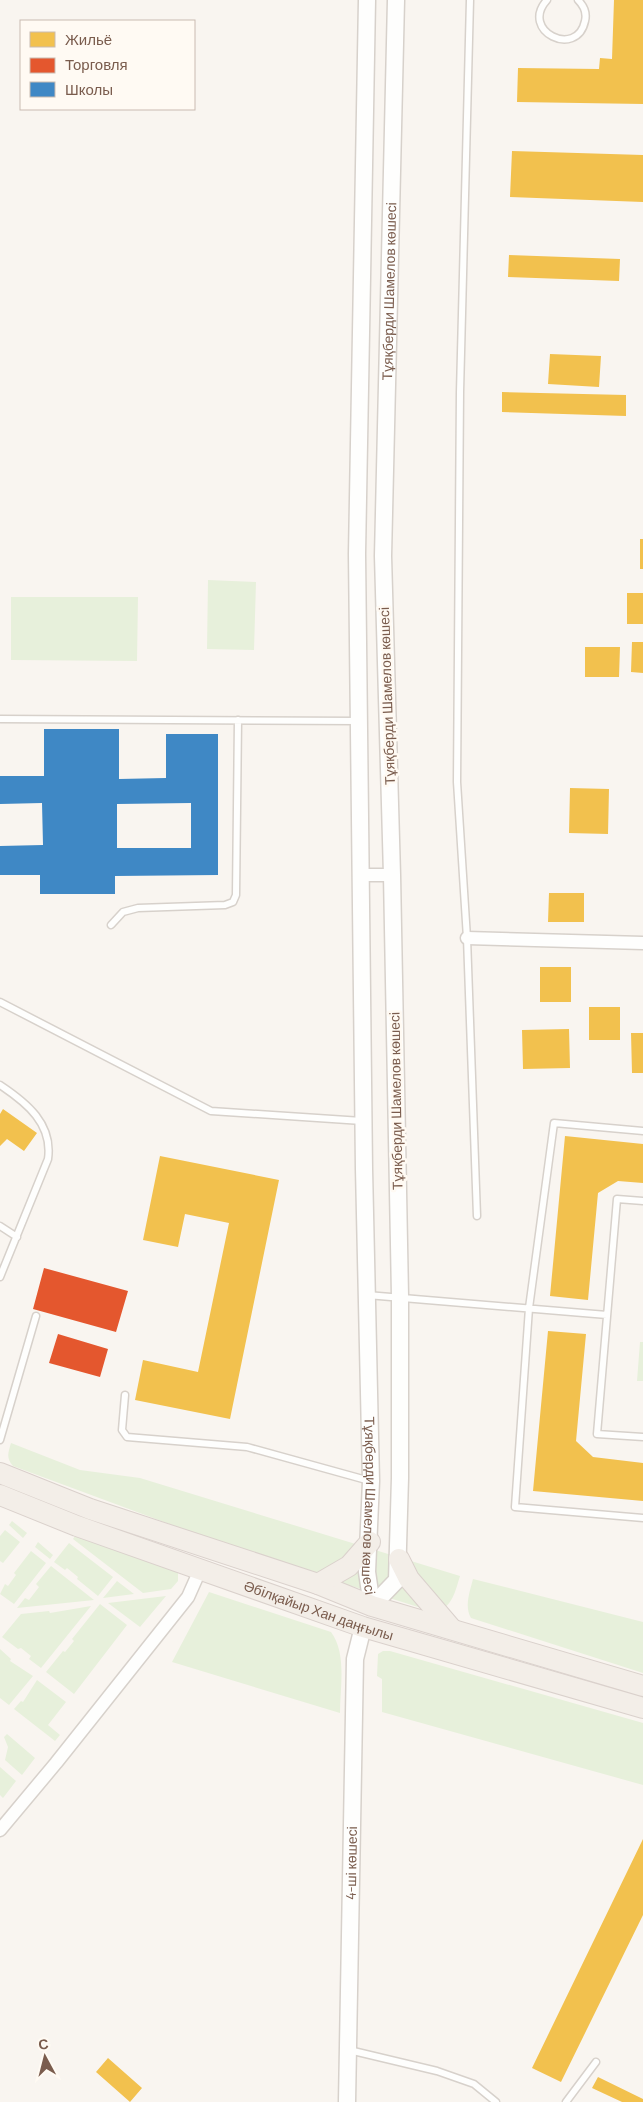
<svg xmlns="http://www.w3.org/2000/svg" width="643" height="2102" viewBox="0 0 643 2102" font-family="Barlow,sans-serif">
<rect width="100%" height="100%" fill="#f9f5f0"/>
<path fill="#e7f0db" d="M208 580 256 582 254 650 207 649Z
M11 597H138L137 661 11 660Z
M640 1342H643V1381H637Z
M11 1443 80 1470 140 1478 460 1576C455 1592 453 1605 437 1613L253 1555 13 1466C6 1458 8 1453 11 1443Z
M12 1521 27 1533 23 1538 9 1525Z
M5 1530 20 1542 3 1563 0 1561V1536Z
M78 1531 178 1569V1581L171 1589 143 1593 73 1539Z
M38 1542 53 1555 50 1559 35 1547Z
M69 1543 113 1577 98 1596 77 1579 78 1577 67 1568 65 1570 54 1562Z
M31 1551 46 1563 14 1604 0 1594 5 1584 8 1586 16 1575 14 1573Z
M51 1566 94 1600 17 1608 25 1598 29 1600 39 1587 36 1584Z
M473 1579 643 1622V1673L471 1618C464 1607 470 1591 473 1579Z
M117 1581 134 1594 103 1598Z
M209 1592 331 1632C347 1654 340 1687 340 1713L172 1662Z
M166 1596 140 1627 108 1603Z
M100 1604 127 1625 74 1694 46 1672 63 1651 65 1652 74 1641 72 1639Z
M91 1606 41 1668 29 1659 31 1656 21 1648 18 1649 2 1637 21 1614 49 1611 50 1613Z
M0 1649 11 1659 10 1661 33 1676 9 1705 0 1698Z
M383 1651H390L643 1723V1785L382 1712V1679L377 1676 378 1654Z
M37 1680 66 1702 48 1725 60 1735 55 1741 14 1709 21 1701 23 1702Z
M7 1734 35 1758 22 1775 5 1760 8 1747 4 1737Z
M0 1767 16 1781 3 1798 0 1795Z"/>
<path fill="#f2c14e" d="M614 0H643V104L517 102 518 68 599 69 600 58 612 59Z
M512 151 643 155V202L510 197Z
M509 255 620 259 619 281 508 277Z
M550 354 601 356 599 387 548 384Z
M502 392 626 395V416L502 412Z
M640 539H643V569H640Z
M627 593H643V624H627Z
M632 642H643V673L631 672Z
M585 647H620L619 677H585Z
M570 788 609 789 608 834 569 833Z
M549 893H584V922H548Z
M540 967H571V1002H540Z
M589 1007H620V1040H589Z
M569 1029 570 1068 523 1069 522 1030Z
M631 1033H643V1073H632Z
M3 1109 37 1133 24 1151 7 1139 0 1146V1114Z
M565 1136 643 1144V1183L618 1181 598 1193 588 1300 550 1296Z
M160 1156 279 1180 230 1419 135 1400 143 1360 198 1372 229 1223 185 1214 178 1247 143 1240Z
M548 1331 586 1334 576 1441 593 1457 643 1463V1501L533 1491Z
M643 1839V1915L561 2082 532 2068Z
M108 2058 142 2088 130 2102 96 2072Z
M598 2077 643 2099V2102H622L592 2088Z"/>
<path fill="#e4572e" d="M44 1268 128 1291 116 1332 33 1309Z
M58 1334 108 1349 100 1377 49 1363Z"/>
<path fill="#3f88c5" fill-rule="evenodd" d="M44 729H119V779L166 778V734H218V875L115 876V894H40V875H0V846L43 845 42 803 0 804V776H44ZM191 803V848H117V804Z"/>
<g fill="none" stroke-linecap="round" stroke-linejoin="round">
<g stroke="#d7d1cb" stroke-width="9">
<path id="service" d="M470 0 460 392 457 782 467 938 477 1216
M547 0C519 31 577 59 585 21 587 13 584 6 578 0
M0 719 359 721
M111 925 123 912 138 908 225 905 233 902 236 895 238 720
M0 1002 211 1111 362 1121
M0 1085C27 1103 53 1124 48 1159L0 1277
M643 1131 554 1123 529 1308 515 1507 643 1518
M643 1201 617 1199 597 1434 643 1437
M0 1226 17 1237
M367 1295 607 1315
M125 1395 122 1430 127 1437 247 1447 370 1481
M0 1440 36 1316
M349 2050 437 2071 474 2084 496 2102
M566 2102 596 2062"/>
</g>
<g stroke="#d7d1cb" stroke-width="15">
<path id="minor" d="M363 875H392
M467 938 643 943
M0 1830 56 1763 188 1597 200 1570"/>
</g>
<g stroke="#d7d1cb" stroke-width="19">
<g id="tertiary">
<path id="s1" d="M367 0 357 554 364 1169 371 1481 367 1572 372 1606"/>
<path id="s2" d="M372 1606 397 1580 400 1478V1296L392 875 383 556 396 0"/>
<path id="s3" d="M347 2102 355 1659 363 1627"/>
</g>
</g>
<g stroke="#dad1cc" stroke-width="22">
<g id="primary">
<path d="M0 1473 90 1509 318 1584 372 1606 643 1686"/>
<path id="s4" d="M0 1495 77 1526 363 1627 643 1708"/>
<path d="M399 1559 409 1579 451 1628"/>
<path d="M318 1584 349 1566 370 1542"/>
</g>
</g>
<use href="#service" stroke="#fefefd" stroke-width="6"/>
<use href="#minor" stroke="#fefefd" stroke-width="12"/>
<use href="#tertiary" stroke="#fefefd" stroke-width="16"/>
<use href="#primary" stroke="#f3eee8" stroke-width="20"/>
</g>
<g text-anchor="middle" stroke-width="5" stroke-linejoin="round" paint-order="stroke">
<g font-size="14" fill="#7a5c4d" stroke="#fffaf3">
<text dy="5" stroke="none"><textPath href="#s2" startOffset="1325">Тұяқберди Шамелов көшесі</textPath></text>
<text transform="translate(387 696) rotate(-92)" y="5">Тұяқберди Шамелов көшесі</text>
<text transform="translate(396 1101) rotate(-91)" y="5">Тұяқберди Шамелов көшесі</text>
<text dy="5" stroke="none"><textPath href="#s1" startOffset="1506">Тұяқберди Шамелов көшесі</textPath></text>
<text dy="5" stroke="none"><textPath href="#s4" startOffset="339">Әбілқайыр Хан даңғылы</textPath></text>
<text dy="5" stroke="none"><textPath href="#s3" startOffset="239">4-ші көшесі</textPath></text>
</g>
</g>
<rect x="20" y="20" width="175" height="90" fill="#fffaf3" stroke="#cabbb1"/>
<rect x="30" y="32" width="25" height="15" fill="#f2c14e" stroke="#cabbb1"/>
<text x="65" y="45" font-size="15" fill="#7a5c4d">Жильё</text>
<rect x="30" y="58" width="25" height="15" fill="#e4572e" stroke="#cabbb1"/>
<text x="65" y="70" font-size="15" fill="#7a5c4d">Торговля</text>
<rect x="30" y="82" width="25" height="15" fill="#3f88c5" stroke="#cabbb1"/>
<text x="65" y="95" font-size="15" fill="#7a5c4d">Школы</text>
<g transform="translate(45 2057) rotate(353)" stroke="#fffaf3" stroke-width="4" paint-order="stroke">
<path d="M0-4L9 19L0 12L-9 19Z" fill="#7a5c4d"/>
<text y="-8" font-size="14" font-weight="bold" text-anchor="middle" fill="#7a5c4d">С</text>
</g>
</svg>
